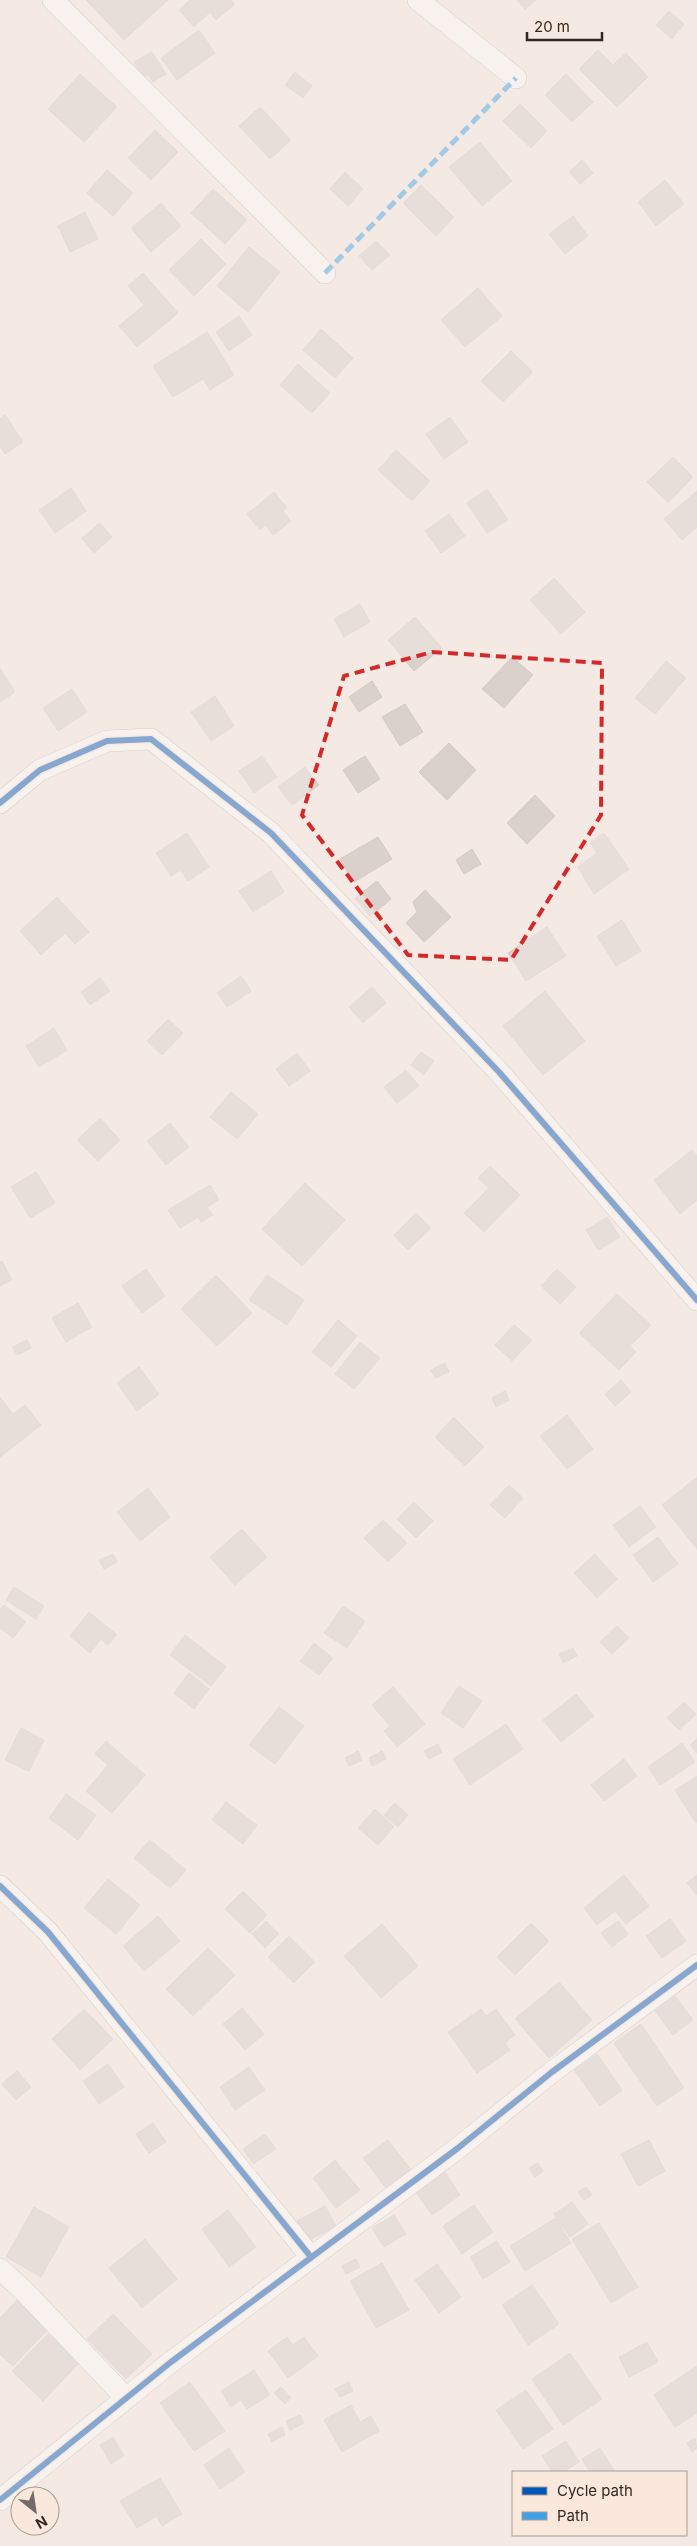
<svg xmlns="http://www.w3.org/2000/svg" width="697" height="2546" viewBox="0 0 697 2546" font-family="Inter,sans-serif">
<rect width="100%" height="100%" fill="#f4e9e3"/>
<path fill="#dad0cc" stroke="#d4cac6" d="M86 0H168L124 40Z
M190 0H231L235 4 216 20 210 12 194 27 179 10Z
M517 0H536L525 9Z
M669 11 684 24 672 39 656 25Z
M199 30 215 53 177 80 161 58Z
M598 50 613 65 626 53 648 77 617 107 579 69Z
M152 52 166 74 153 82 148 74 143 77 134 62Z
M295 72 312 86 303 98 285 85Z
M80 74 117 107 84 142 48 109Z
M566 74 593 102 572 122 545 95Z
M520 104 547 131 531 148 503 121Z
M260 107 291 140 270 159 239 126Z
M155 130 178 152 151 180 128 158Z
M480 142 512 181 482 206 449 167Z
M582 160 593 173 580 184 569 172Z
M107 170 133 193 113 216 87 193Z
M345 172 363 189 348 206 330 189Z
M665 180 684 204 656 226 638 202Z
M421 185 454 217 436 236 403 203Z
M213 189 247 220 225 244 191 213Z
M161 203 181 226 151 252 131 228Z
M85 212 98 239 70 252 58 226Z
M573 216 588 236 565 254 549 234Z
M201 239 226 264 194 296 169 270Z
M376 241 390 255 372 270 359 256Z
M249 247 280 272 248 312 217 286Z
M143 273 178 313 137 347 119 326 144 305 128 286Z
M478 288 502 316 465 347 441 320Z
M239 316 252 335 229 351 216 332Z
M321 329 353 358 335 378 303 350Z
M207 332 234 375 210 390 203 379 173 397 153 366Z
M511 351 533 372 503 402 481 381Z
M298 364 330 393 312 413 280 385Z
M5 415 23 442 5 454 0 446V419Z
M450 417 468 442 444 459 426 434Z
M396 450 430 481 412 501 378 470Z
M673 457 693 477 668 503 647 482Z
M71 488 86 511 55 533 39 510Z
M487 489 508 520 487 533 467 503Z
M697 491V527L682 540 664 519Z
M274 492 287 508 283 511 291 521 273 535 266 525 260 530 247 514Z
M449 514 465 536 441 553 425 531Z
M100 523 112 537 94 553 82 538Z
M554 578 585 612 561 634 530 600Z
M360 604 370 622 344 637 334 619Z
M415 617 442 648 414 671 388 640Z
M512 657 533 675 504 708 482 689Z
M666 661 686 678 655 714 635 698Z
M0 668 15 692 0 702Z
M372 681 382 697 359 712 349 697Z
M72 689 87 712 58 731 43 708Z
M215 696 234 726 211 741 191 712Z
M405 704 423 732 400 746 382 717Z
M449 743 476 770 447 800 419 772Z
M262 756 277 777 254 793 239 771Z
M365 756 380 779 358 793 343 770Z
M305 767 319 785 292 805 278 787Z
M535 795 555 816 527 844 507 823Z
M187 833 209 867 188 881 181 870 171 876 156 853Z
M604 833 629 869 594 894 578 867 597 853 590 843Z
M378 837 392 859 354 882 340 859Z
M472 849 481 864 464 874 456 860Z
M271 871 284 892 253 912 239 891Z
M377 881 391 899 370 916 355 898Z
M425 890 451 917 424 942 406 923 417 912 413 902Z
M57 897 89 932 75 944 65 933 41 955 20 931Z
M622 920 641 951 616 966 597 936Z
M547 927 566 956 526 981 508 953Z
M241 976 251 991 227 1007 217 993Z
M100 978 110 991 90 1005 81 992Z
M372 987 386 1003 363 1023 349 1007Z
M545 991 585 1041 543 1075 503 1026Z
M168 1019 183 1033 162 1055 147 1041Z
M54 1028 67 1050 39 1067 26 1046Z
M421 1052 434 1061 424 1075 411 1065Z
M297 1053 310 1071 289 1086 276 1069Z
M406 1070 419 1086 397 1103 384 1087Z
M231 1092 258 1114 237 1139 210 1117Z
M100 1118 120 1140 98 1161 77 1140Z
M170 1123 189 1147 166 1165 147 1141Z
M692 1150 697 1156V1200L680 1214 654 1180Z
M490 1166 520 1195 484 1232 464 1213 489 1188 478 1178Z
M36 1172 55 1203 30 1218 11 1187Z
M305 1183 345 1220 302 1266 262 1229Z
M210 1185 219 1200 207 1207 213 1215 201 1222 198 1217 180 1228 168 1210Z
M416 1213 431 1228 408 1250 394 1235Z
M607 1217 620 1237 598 1250 586 1230Z
M2 1261 12 1280 0 1286V1262Z
M146 1269 165 1296 142 1313 122 1286Z
M557 1269 576 1287 560 1304 541 1286Z
M216 1275 252 1313 217 1346 181 1309Z
M267 1275 304 1300 287 1325 249 1300Z
M617 1294 651 1325 630 1346 636 1352 619 1370 579 1333Z
M78 1303 92 1327 66 1342 52 1318Z
M338 1320 357 1336 331 1367 312 1352Z
M514 1325 532 1340 512 1361 495 1345Z
M27 1340 31 1348 17 1355 13 1347Z
M360 1342 380 1358 354 1389 335 1374Z
M445 1363 449 1372 435 1378 431 1370Z
M139 1367 159 1394 137 1411 117 1383Z
M621 1380 631 1392 615 1406 605 1394Z
M505 1391 509 1400 496 1407 492 1398Z
M0 1397 13 1414 25 1405 41 1425 0 1457Z
M567 1415 593 1449 567 1469 540 1436Z
M454 1417 484 1447 465 1466 435 1437Z
M697 1477V1549L662 1505Z
M509 1485 523 1498 505 1518 490 1505Z
M148 1488 170 1517 140 1541 117 1512Z
M414 1502 433 1521 416 1538 397 1519Z
M640 1506 656 1527 629 1547 613 1525Z
M383 1520 407 1543 388 1562 364 1538Z
M242 1529 267 1557 235 1585 210 1557Z
M658 1537 678 1564 653 1582 633 1555Z
M113 1554 117 1562 104 1569 99 1560Z
M595 1554 617 1579 597 1598 574 1573Z
M14 1587 44 1606 36 1619 6 1600Z
M4 1605 26 1622 13 1638 0 1628V1609Z
M343 1606 365 1621 347 1648 324 1633Z
M89 1612 117 1635 108 1645 101 1639 90 1653 70 1636Z
M617 1626 629 1638 612 1654 600 1642Z
M185 1635 226 1667 211 1686 170 1655Z
M314 1643 333 1658 319 1675 300 1661Z
M573 1648 577 1656 563 1663 559 1654Z
M189 1673 209 1689 194 1709 174 1693Z
M459 1686 482 1701 463 1728 441 1713Z
M393 1687 425 1724 397 1747 384 1731 390 1726 372 1705Z
M576 1694 594 1716 561 1742 543 1720Z
M684 1702 696 1714 679 1730 667 1718Z
M279 1707 304 1726 275 1764 249 1745Z
M506 1724 523 1749 470 1785 453 1759Z
M21 1728 44 1740 29 1771 5 1760Z
M697 1738V1753L690 1745Z
M106 1741 145 1775 112 1813 86 1791 108 1765 95 1754Z
M682 1743 695 1762 660 1785 648 1767Z
M438 1744 442 1752 429 1759 424 1751Z
M358 1751 362 1760 349 1766 345 1758Z
M382 1751 386 1759 372 1766 369 1758Z
M624 1759 637 1776 604 1801 591 1785Z
M697 1776V1822L696 1823 675 1790Z
M66 1794 96 1815 78 1840 49 1818Z
M226 1802 257 1825 243 1844 212 1820Z
M395 1803 408 1815 398 1827 384 1815Z
M375 1809 394 1827 378 1845 358 1828Z
M150 1840 186 1870 170 1888 134 1858Z
M624 1875 649 1906 626 1924 615 1911 597 1925 584 1908Z
M697 1875V1895L687 1883Z
M108 1879 140 1905 116 1934 84 1908Z
M243 1891 267 1915 250 1933 225 1909Z
M158 1916 180 1941 144 1971 123 1946Z
M670 1919 686 1941 662 1958 646 1936Z
M266 1921 279 1934 265 1948 252 1934Z
M618 1921 628 1934 612 1947 601 1933Z
M531 1923 549 1941 515 1975 497 1957Z
M382 1924 418 1966 381 1998 344 1956Z
M289 1936 315 1962 294 1983 268 1957Z
M208 1948 235 1975 193 2016 166 1989Z
M559 1982 592 2020 549 2058 515 2019Z
M675 1996 693 2020 673 2035 655 2011Z
M242 2008 264 2034 245 2050 223 2024Z
M84 2009 113 2039 80 2070 52 2039Z
M481 2009 486 2016 496 2009 515 2035 505 2043 510 2050 477 2073 448 2032Z
M641 2024 684 2088 657 2106 614 2043Z
M597 2054 622 2090 600 2106 574 2070Z
M108 2064 124 2087 99 2104 83 2081Z
M249 2067 265 2090 235 2110 220 2087Z
M17 2071 31 2087 16 2100 2 2084Z
M153 2123 166 2142 149 2153 136 2134Z
M265 2134 276 2149 253 2164 243 2149Z
M388 2140 411 2170 387 2189 363 2158Z
M649 2140 665 2171 638 2186 621 2154Z
M335 2160 360 2190 336 2208 313 2178Z
M538 2163 543 2171 535 2177 529 2168Z
M444 2171 460 2195 432 2215 415 2191Z
M586 2187 592 2195 584 2200 578 2192Z
M572 2202 588 2224 570 2237 554 2214Z
M474 2205 493 2232 462 2254 443 2226Z
M325 2206 336 2226 308 2241 297 2221Z
M34 2207 69 2227 41 2277 6 2257Z
M228 2210 256 2247 229 2267 202 2229Z
M394 2215 406 2234 384 2247 372 2228Z
M556 2218 571 2243 525 2271 510 2246Z
M599 2223 638 2287 611 2303 572 2239Z
M145 2239 177 2279 142 2308 109 2268Z
M497 2241 510 2262 483 2279 470 2257Z
M356 2259 360 2267 346 2274 342 2266Z
M382 2263 409 2310 376 2328 350 2281Z
M437 2264 461 2297 439 2313 415 2280Z
M532 2285 559 2324 528 2345 502 2305Z
M18 2299 49 2328 13 2366 0 2354V2318Z
M113 2314 152 2354 126 2379 87 2339Z
M48 2334 79 2363 43 2401 12 2371Z
M287 2337 293 2345 304 2337 318 2356 288 2378 268 2351Z
M647 2342 658 2362 629 2377 619 2357Z
M570 2353 602 2399 563 2425 532 2379Z
M697 2366V2413L675 2427 654 2395Z
M254 2370 270 2395 247 2409 241 2400 231 2407 221 2391Z
M190 2382 225 2431 194 2451 160 2403Z
M349 2382 353 2391 340 2397 335 2389Z
M281 2387 291 2398 285 2404 274 2393Z
M526 2390 553 2429 523 2449 496 2410Z
M351 2405 360 2422 371 2416 379 2431 342 2452 324 2420Z
M300 2415 304 2423 290 2430 286 2421Z
M282 2427 285 2435 272 2442 268 2434Z
M113 2437 124 2456 111 2464 100 2445Z
M695 2438 697 2448 692 2452 687 2443Z
M566 2441 579 2462 563 2472H552L542 2456Z
M229 2448 245 2472 220 2489 204 2465Z
M600 2448 614 2470 610 2472H590L582 2459Z
M160 2478 182 2514 162 2526 157 2516 137 2528 120 2501Z"/>
<g fill="none" stroke-linecap="round" stroke-linejoin="round">
<g stroke="#b3a9a4" stroke-width="22">
<path id="street" d="M53 0 325 273
M418 0 516 78
M0 803 40 770 107 741 151 739 271 833 499 1072 697 1300
M0 1886 48 1932 311 2257
M0 2269 25 2292 126 2398
M0 2500 171 2362 458 2148 552 2072 697 1965"/>
</g>
<use href="#street" stroke="#fdfcfb" stroke-width="21"/>
<path stroke="#3ea2ea" stroke-width="5" stroke-dasharray="10 5" stroke-linecap="butt" d="M325 273 516 78"/>
<g stroke="#fbe8dc" stroke-width="9">
<path id="cycleway" d="M0 803 40 770 107 741 151 739 271 833 499 1072 697 1300
M0 1886 48 1932 311 2257
M0 2500 171 2362 458 2148 552 2072 697 1965"/>
</g>
<use href="#cycleway" stroke="#0057b8" stroke-width="6"/>
</g>
<path d="M0 0H697V2546H0ZM432 652 602 663 601 815 511 960 408 955 302 815 344 676Z" fill="#f4e9e3" fill-opacity=".55" fill-rule="evenodd"/>
<path fill="none" stroke="#d62828" stroke-width="4" stroke-dasharray="10 6" stroke-linejoin="round" d="M432 652 602 663 601 815 511 960 408 955 302 815 344 676Z"/>
<rect x="512" y="2471" width="175" height="65" fill="#fbe8dc" stroke="#aa9b91"/>
<rect x="522" y="2487" width="25" height="8" fill="#0057b8" stroke="#aa9b91"/>
<text x="557" y="2496" font-size="15" fill="#302721">Cycle path</text>
<rect x="522" y="2512" width="25" height="8" fill="#3ea2ea" stroke="#aa9b91"/>
<text x="557" y="2521" font-size="15" fill="#302721">Path</text>
<g transform="translate(35 2511) rotate(150)"><circle r="24" fill="#fbe8dc" stroke="#aa9b91"/>
<path d="M0-4L9 19L0 12L-9 19Z" fill="#756b65"/>
<text y="-8" font-size="14" font-weight="bold" text-anchor="middle" fill="#302721">N</text>
</g>
<path d="M527 32v8h75v-8" fill="none" stroke="#302721" stroke-width="2.5"/>
<text x="534" y="32" font-size="15" fill="#302721" stroke="#fbe8dc" stroke-width="4" paint-order="stroke">20 m</text>
</svg>
